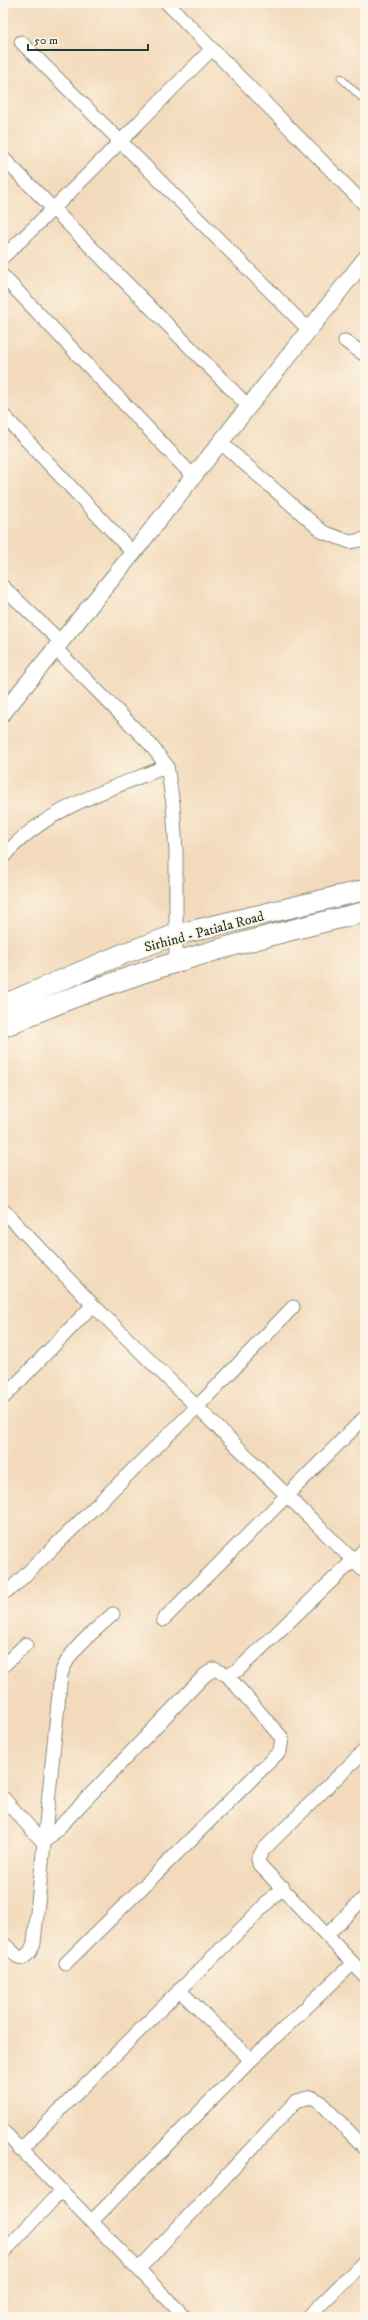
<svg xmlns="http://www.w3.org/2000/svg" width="368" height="2320" viewBox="0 0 368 2320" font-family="'IM FELL DW Pica',serif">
<rect width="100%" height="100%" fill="#fcf5e5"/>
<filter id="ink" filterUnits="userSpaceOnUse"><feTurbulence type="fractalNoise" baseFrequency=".025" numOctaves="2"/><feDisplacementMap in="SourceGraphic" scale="8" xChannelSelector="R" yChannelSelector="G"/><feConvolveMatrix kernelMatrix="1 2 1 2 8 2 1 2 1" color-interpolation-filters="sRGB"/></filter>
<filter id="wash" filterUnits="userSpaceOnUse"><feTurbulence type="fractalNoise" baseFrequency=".012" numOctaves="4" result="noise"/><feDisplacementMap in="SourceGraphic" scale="16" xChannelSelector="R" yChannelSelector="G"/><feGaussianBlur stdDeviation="0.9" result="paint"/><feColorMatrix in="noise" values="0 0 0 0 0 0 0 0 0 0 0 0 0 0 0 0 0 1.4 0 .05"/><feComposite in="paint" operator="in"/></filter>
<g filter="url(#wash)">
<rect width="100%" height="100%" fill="#f3dabc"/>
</g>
<g filter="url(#ink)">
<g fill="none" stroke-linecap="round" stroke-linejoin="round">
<g stroke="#898c78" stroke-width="8">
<path id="service" d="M341 78 365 101"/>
</g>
<g stroke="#898c78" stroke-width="15">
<path id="minor" d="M167 3 365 205
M21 42 309 330
M3 158 248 406
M3 257C75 190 142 118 212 49
M3 276 193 476
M345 341 365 355
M3 415 133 553
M221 443 323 532 350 542 365 539
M3 587 61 642
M56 649 150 744 167 766 173 804 176 852V961
M3 857C45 808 109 790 167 766
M3 1210 93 1305 365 1572
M3 1398 93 1305
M3 1593 12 1588 197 1407 293 1307
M163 1620 365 1417
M3 1666 26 1644
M365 1750 263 1850 258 1859 259 1864 365 1976
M3 1798 44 1843 205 1675 214 1669 227 1675 238 1670 365 1549
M327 1935 365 1897
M3 1943 18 1957 23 1958 30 1952 34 1943 61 1674C70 1648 94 1632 113 1614
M66 1963 280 1751 282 1738 227 1675
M179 1990 251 2060
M3 2131 185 2317
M20 2150 283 1887
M91 2222 251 2060 353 1963
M3 2253 60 2192
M139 2269 296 2101 311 2097 319 2101 365 2148
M308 2317 365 2261"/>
</g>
<g stroke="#898c78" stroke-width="18">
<path id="tertiary" d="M3 713 133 553 365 259"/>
</g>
<g stroke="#898c78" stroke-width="22">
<path id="primary" d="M3 1005 125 953 175 935 365 890
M3 1027C119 974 242 941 365 912"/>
</g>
<use href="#service" stroke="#fff" stroke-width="6"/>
<use href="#minor" stroke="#fff" stroke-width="13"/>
<use href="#tertiary" stroke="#fff" stroke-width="16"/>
<use href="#primary" stroke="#fff" stroke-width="20"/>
</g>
</g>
<g text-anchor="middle" stroke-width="4" stroke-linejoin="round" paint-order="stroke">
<g font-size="14" fill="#1f3d34" stroke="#fcf5e5">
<text transform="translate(204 931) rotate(-15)" y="5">Sirhind - Patiala Road</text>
</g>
</g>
<rect width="368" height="2320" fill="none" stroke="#fcf5e5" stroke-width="16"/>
<path d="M28 44v6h120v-6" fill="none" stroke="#1f3d34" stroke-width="2"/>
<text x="34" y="44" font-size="12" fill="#1f3d34" stroke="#fcf5e5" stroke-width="3" paint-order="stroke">50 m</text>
</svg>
